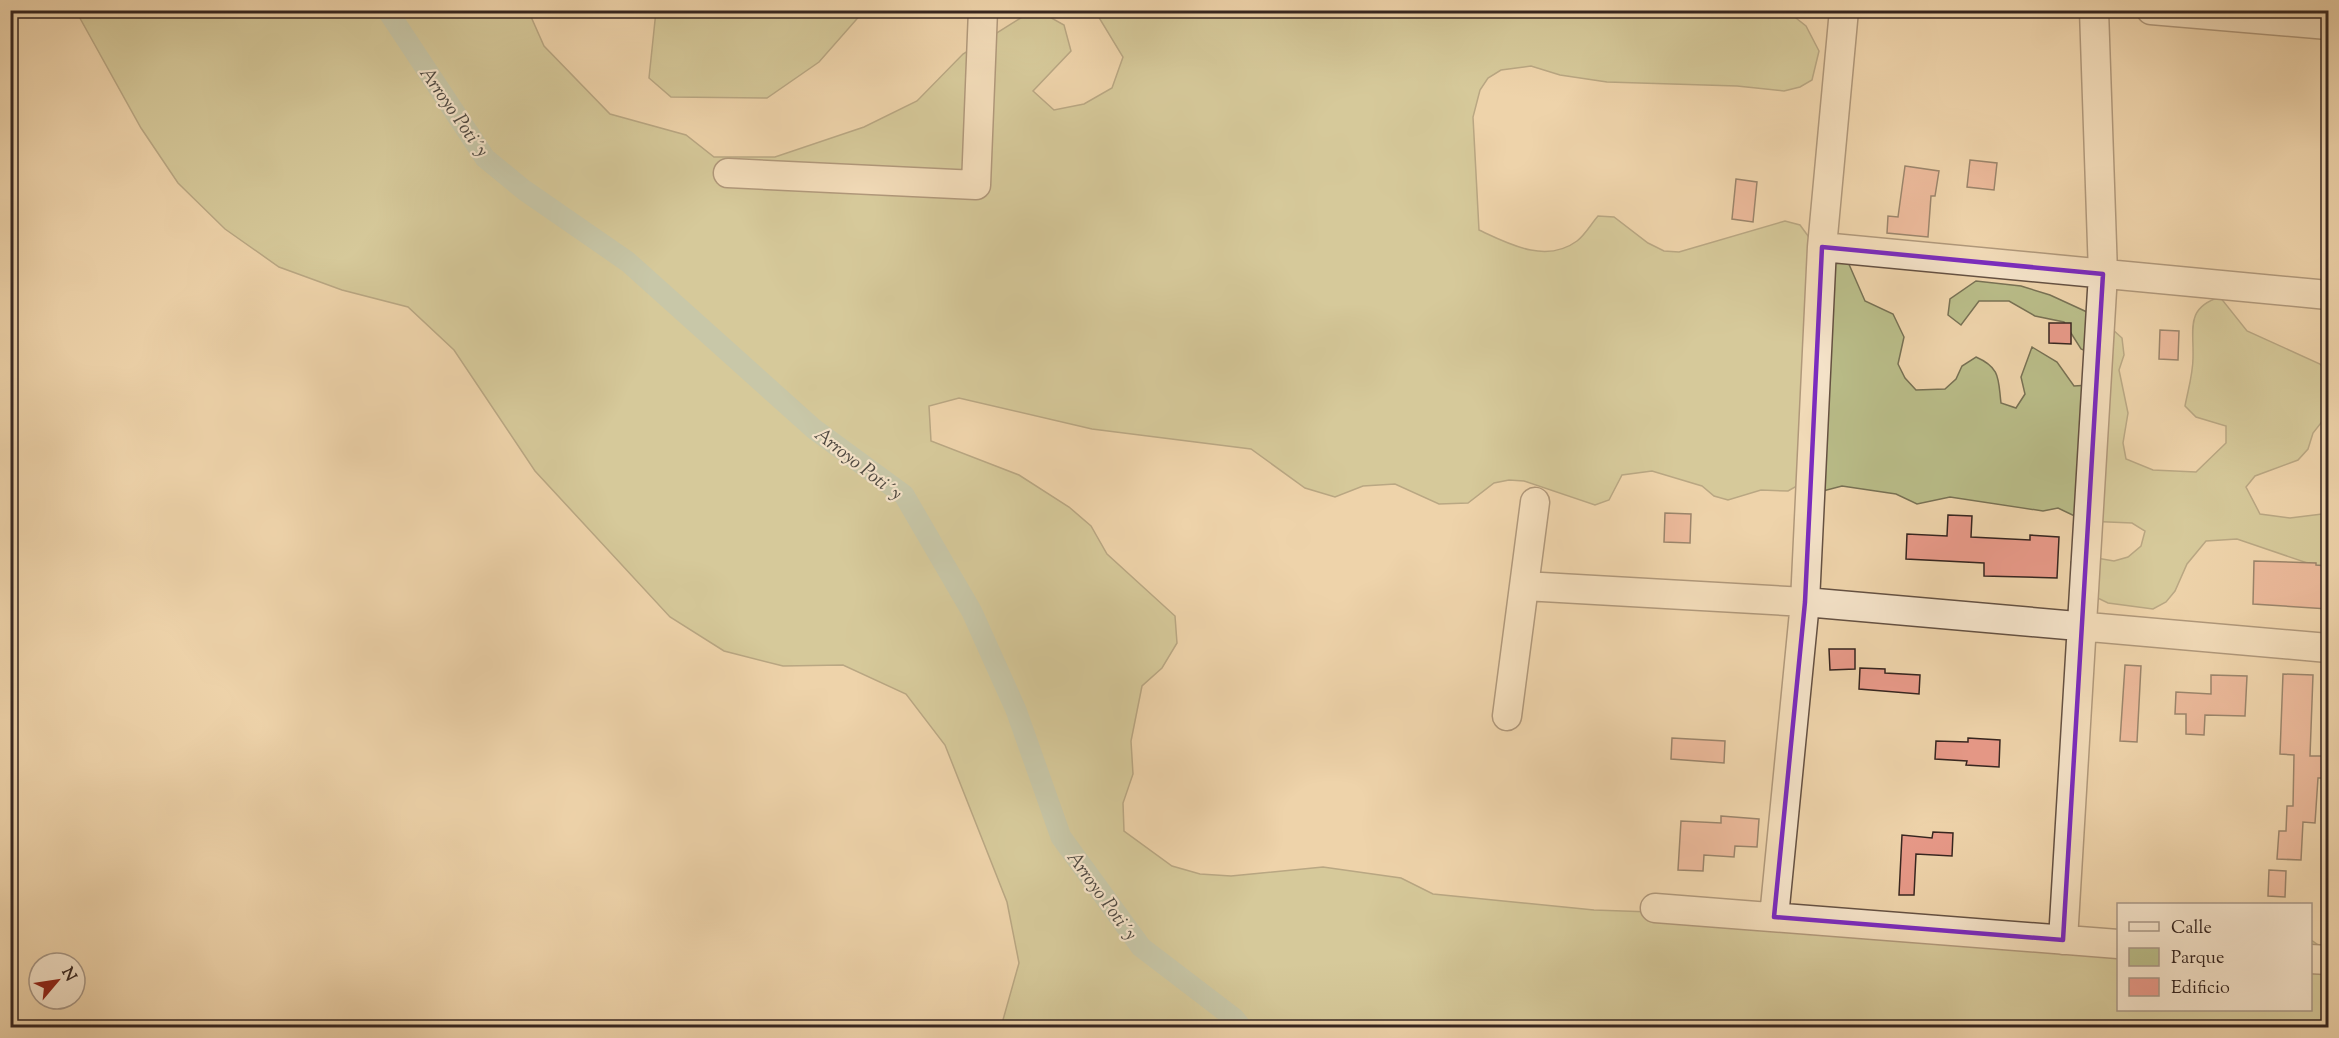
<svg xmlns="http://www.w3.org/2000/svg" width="2339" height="1038" viewBox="0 0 2339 1038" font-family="'Sorts Mill Goudy',serif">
<rect width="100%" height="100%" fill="#eed3aa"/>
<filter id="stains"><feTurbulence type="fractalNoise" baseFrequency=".00333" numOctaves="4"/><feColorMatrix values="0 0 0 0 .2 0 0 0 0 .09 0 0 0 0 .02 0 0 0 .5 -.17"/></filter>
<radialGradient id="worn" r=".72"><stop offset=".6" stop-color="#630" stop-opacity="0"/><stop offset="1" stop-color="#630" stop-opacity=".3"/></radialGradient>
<path fill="#b9bc88" stroke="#787154" stroke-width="1.5" d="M76 11H531L532 19 544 46 610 114 686 135 714 157H775L864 127 917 101 963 54 1032 11H1039L1064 25 1071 51 1033 91 1054 110 1084 104 1112 88 1123 57 1095 11H1787L1806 26 1819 51 1812 80 1800 87 1784 91 1737 86 1607 82 1560 75 1531 66 1501 70 1488 78 1480 90 1473 117 1479 230C1509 244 1546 264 1577 241 1585 235 1591 224 1598 216L1614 217 1648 243 1664 251 1679 252 1785 221 1800 225 1819 251 1848 262 1865 301 1893 314 1904 337 1898 364 1905 378 1916 390 1945 389 1956 379 1962 366 1976 357C2001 368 1998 379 2001 403L2016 408 2025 394 2021 377 2032 347 2057 362 2074 386 2090 385 2095 355 2081 349 2064 322 2035 316 2009 301H1979L1961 325 1948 315 1950 299 1976 281 2021 286 2050 295 2100 318 2122 338 2124 355 2119 370 2128 413 2123 443 2126 459 2153 470 2196 472 2226 443V426L2196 417 2185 406C2188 390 2193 374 2193 358 2194 329 2185 308 2220 297L2247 331 2320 364 2328 373V414L2313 433 2308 449 2298 460 2255 476 2246 487 2260 514 2290 518 2322 514 2328 517V570L2237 539 2206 541 2187 564 2175 591 2166 602 2153 609 2108 603 2081 590 2071 577V562L2085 556 2114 561 2128 557 2141 546 2145 531 2132 523 2085 521 2058 508 2043 511 1950 497 1917 504 1896 494 1842 486 1823 491 1802 483 1788 491 1761 490 1728 500 1714 496 1702 486 1652 471 1622 475 1609 500 1595 505 1524 481 1509 480 1494 483 1468 503 1439 504 1395 484 1363 486 1335 497 1305 488 1251 449 1092 429 959 398 929 406 931 441 1019 475 1069 507 1091 526 1107 554 1175 616 1177 643 1162 668 1142 686 1131 741 1133 774 1123 803 1124 831 1172 866 1200 874 1231 876 1323 867 1401 878 1433 894 1594 910 1766 916 2118 947V1010H2310L2311 940 2328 952V1027H1001L1019 963 1007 902 945 745 906 694 843 665 783 666 724 651 670 617 535 471 454 350 408 307 342 290 279 267 225 229 178 183 141 128Z
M656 11 863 10V12L819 62 767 98 671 97 649 78Z"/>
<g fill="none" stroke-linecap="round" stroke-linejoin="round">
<path stroke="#9ab8a6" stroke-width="21" d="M387 10 485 158 524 190 628 262 814 429 904 495 972 612 1016 710 1061 837 1141 947 1234 1018 1242 1028"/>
</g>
<path fill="#e79988" stroke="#372620" stroke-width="1.5" d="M1970 160 1997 163 1994 190 1967 187Z
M1905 166 1939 171 1935 196H1931L1928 237 1887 233 1888 216 1898 217Z
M1736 179 1757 182 1753 222 1732 219Z
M2049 323H2071V344L2049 343Z
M2160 330 2179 331 2178 360 2159 359Z
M1665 513 1691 514 1690 543 1664 542Z
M1948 515 1972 516 1971 537 2030 540V535L2059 537 2057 578 1984 576V563L1906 559 1907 534 1947 536Z
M2254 561 2316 563V565L2328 566V609L2253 604Z
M1829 649H1855V669L1830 670Z
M2125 665 2141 666 2137 742 2120 741Z
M1860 668 1885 669V673L1920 675 1919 694 1859 689Z
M2283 674 2313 675 2310 756H2324L2323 778H2318L2315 823 2303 822 2301 860 2277 859 2279 831H2286L2287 806H2293L2294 755 2280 754Z
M2211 675 2247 676 2245 716 2205 715 2204 735 2186 734V714H2175L2176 692 2211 694Z
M1672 738 1725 741 1724 763 1671 759Z
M1968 738 2000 740 1999 767 1966 765 1967 761 1935 759 1936 741 1968 742Z
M1721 816 1759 819 1757 847 1735 846 1734 857 1704 855 1703 871 1678 870 1681 821 1721 823Z
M1933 832 1953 833 1952 856 1916 854 1914 895H1899L1902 835 1932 838Z
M2269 870 2286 871 2285 897 2268 896Z"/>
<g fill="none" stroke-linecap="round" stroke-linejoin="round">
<g stroke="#655142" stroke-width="31">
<path id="minor" d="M2151 10 2328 25
M728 173 976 185 983 10
M1822 247 2328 295
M1524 586 1805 602 2328 648
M1507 716 1535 502
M1655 908 2118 944
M1774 917 1805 602 1822 247 1844 10
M2063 940 2103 274 2094 10
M2310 959 2328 960"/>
</g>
<use href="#minor" stroke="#f4e2c8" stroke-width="28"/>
</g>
<path d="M0 0H2339V1038H0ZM1822 247 2103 274 2063 940 1774 917 1805 602Z" fill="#eed3aa" fill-opacity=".55" fill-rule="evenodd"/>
<path fill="none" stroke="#7b2cbf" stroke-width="4.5" stroke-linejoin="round" d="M1822 247 2103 274 2063 940 1774 917 1805 602Z"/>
<g text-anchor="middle" stroke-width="4.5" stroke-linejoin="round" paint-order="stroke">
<g font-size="20" font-style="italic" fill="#504a42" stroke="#f4e2c8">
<text transform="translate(455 111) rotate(55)" y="7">Arroyo Poti´y</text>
<text transform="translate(859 463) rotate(38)" y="7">Arroyo Poti´y</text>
<text transform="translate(1103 895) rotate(54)" y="7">Arroyo Poti´y</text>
</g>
</g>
<rect width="2339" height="1038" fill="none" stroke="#eed3aa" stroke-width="36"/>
<rect x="12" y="12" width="2315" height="1014" fill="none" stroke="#372620" stroke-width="3"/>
<rect x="18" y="18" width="2303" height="1002" fill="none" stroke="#372620" stroke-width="1.5"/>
<rect x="2117" y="903" width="195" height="108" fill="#f4e2c8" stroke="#a89785" stroke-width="1.5"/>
<rect x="2129" y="922" width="30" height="9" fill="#f4e2c8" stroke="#a89785" stroke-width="1.5"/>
<text x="2171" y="933" font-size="18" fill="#372620">Calle</text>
<rect x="2129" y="948" width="30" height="18" fill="#b9bc88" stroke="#a89785" stroke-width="1.5"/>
<text x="2171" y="963" font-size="18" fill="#372620">Parque</text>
<rect x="2129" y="978" width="30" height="18" fill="#e79988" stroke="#a89785" stroke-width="1.5"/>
<text x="2171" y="993" font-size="18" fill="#372620">Edificio</text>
<g transform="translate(57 981) rotate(61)"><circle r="28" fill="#f4e2c8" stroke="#a89785" stroke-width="1.5"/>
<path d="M0-4.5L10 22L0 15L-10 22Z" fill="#8f2418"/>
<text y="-9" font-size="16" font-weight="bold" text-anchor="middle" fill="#372620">N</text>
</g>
<rect width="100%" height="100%" filter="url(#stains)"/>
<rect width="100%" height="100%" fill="url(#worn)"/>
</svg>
